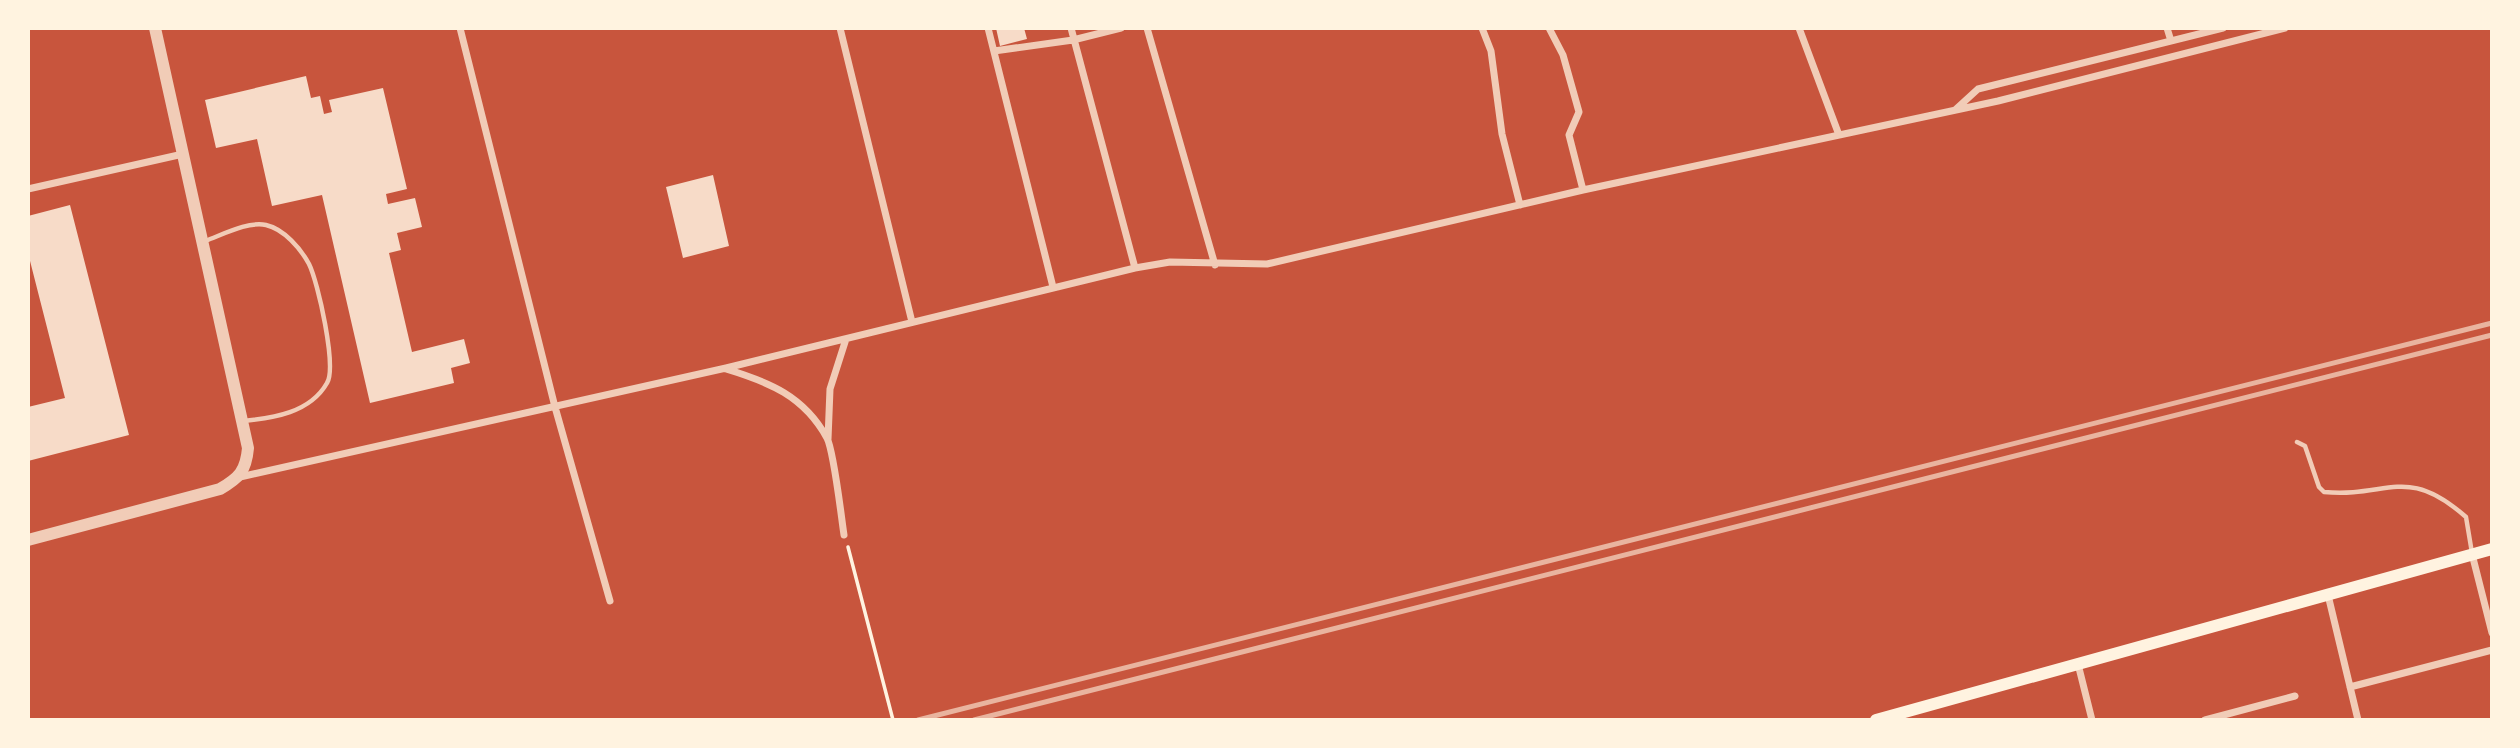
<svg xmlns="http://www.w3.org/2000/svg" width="2520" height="748" viewBox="0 0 2520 748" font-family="'Roboto Serif',serif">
<rect width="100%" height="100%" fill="#c8553d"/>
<path fill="#f7dbc8" d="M996 28H1024L1027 39 1000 46Z
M306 76 311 98 320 96 324 114 332 112 329 100 383 88 407 189 386 194 388 204 415 198 422 227 397 233 401 250 389 253 412 352 464 339 470 363 451 368 454 383 370 403 322 195 272 206 257 139 216 148 205 100Z
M713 175 729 246 683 258 666 187Z
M70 205 129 435 28 461V407L65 398 28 253V216Z"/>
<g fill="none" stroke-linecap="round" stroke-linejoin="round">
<path stroke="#fff3e0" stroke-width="3.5" d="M848 547 893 720"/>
<path stroke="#f1ccb7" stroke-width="4.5" d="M205 241C222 235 248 221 266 225 284 229 301 249 309 264 318 282 337 367 327 383 310 413 273 418 243 421
M2297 442 2305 446 2319 487 2324 492C2389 498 2406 464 2466 517L2472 553"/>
<path stroke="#f1ccb7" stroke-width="7" d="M460 28 555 407 610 601
M840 28 912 322
M988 28 1053 287
M1071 28 1135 268
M1147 28 1215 265
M1482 28 1491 51 1502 134 1520 205
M1549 28 1563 55 1579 112 1569 135 1583 190
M1799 28 1839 135
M2167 28 2171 41
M994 51 1073 40 1121 28
M1955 110 1978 89 2223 28
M28 189 183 154
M726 369C769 382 804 396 827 438 834 452 841 515 844 535
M828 439 830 389 846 339
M240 477 726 368 1135 268 1170 262 1267 264 1583 190 1998 101 2285 28
M2472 554 2492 633
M2328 595 2358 720
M2078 664 2092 720
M2350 687 2492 650
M2205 720 2295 696"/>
<path stroke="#f1ccb7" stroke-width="12" d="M28 540 220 489C239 478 246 471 248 448L155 28"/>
<path stroke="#fff3e0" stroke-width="12" d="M1876 720 2492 549"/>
<path stroke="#e9b49f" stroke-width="5" d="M918 720 2492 323
M974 720 2492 335"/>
</g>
<rect width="2520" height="748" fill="none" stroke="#fff3e0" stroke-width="60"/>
</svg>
